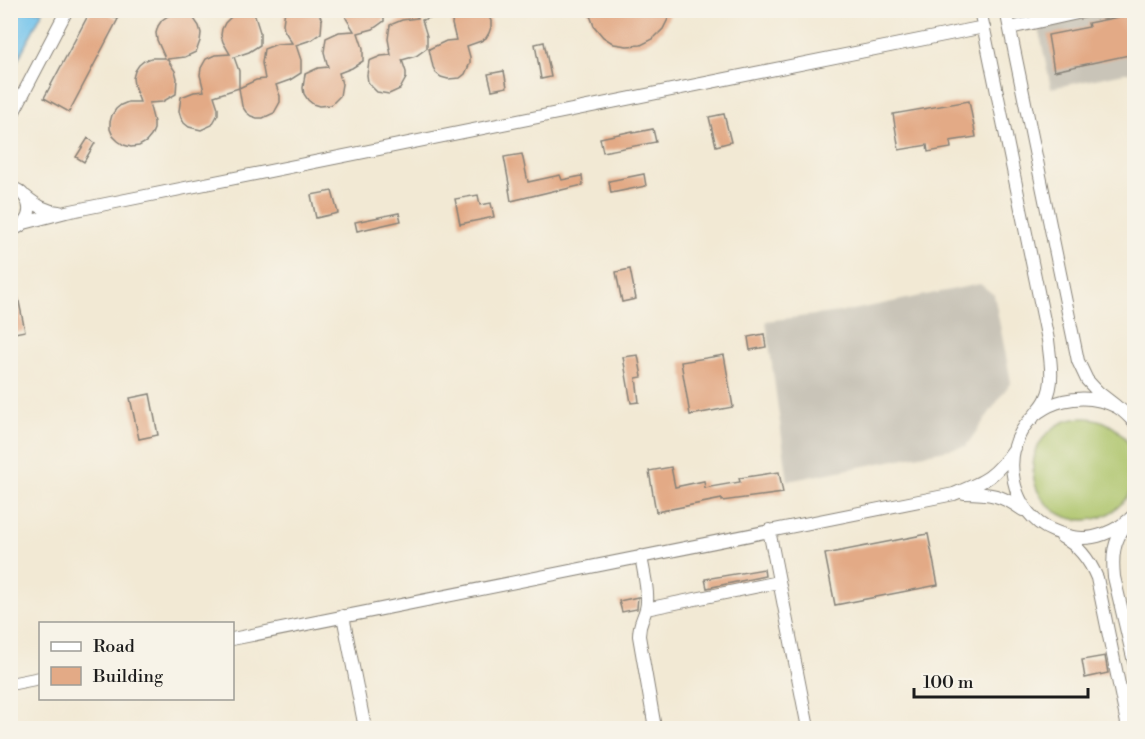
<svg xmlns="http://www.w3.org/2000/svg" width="1145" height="739" viewBox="0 0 1145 739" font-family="'Libre Bodoni',serif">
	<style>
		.industrial { fill: #c9c4b8 }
		.green { fill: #abc368; stroke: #647042; stroke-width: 1.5 }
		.water { fill: #70c2ec; stroke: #466f84; stroke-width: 1.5 }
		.building { fill: #e3aa86 }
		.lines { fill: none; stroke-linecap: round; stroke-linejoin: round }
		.minor-casing { stroke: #878278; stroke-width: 14 }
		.minor { stroke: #fff; stroke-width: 12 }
	</style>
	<rect width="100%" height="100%" fill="#f7f3e8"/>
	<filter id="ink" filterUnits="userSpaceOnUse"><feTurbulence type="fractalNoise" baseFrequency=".0167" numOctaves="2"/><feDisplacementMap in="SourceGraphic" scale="12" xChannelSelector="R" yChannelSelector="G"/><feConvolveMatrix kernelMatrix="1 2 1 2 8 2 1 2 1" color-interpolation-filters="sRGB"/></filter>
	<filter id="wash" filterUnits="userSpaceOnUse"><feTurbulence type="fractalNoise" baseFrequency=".008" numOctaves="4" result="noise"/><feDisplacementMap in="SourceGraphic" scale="24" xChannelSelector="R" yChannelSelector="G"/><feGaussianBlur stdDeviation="1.35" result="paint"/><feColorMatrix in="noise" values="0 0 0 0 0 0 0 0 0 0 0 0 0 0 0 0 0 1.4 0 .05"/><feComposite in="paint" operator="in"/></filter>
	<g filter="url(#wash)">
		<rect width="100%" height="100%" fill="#f2e9d4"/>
		<path class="industrial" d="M1035 11H1134V71L1051 88Z
			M980 284 994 295 1011 382 966 446 788 481 766 321 848 311Z"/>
		<path class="green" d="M1033 469a51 51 0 1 1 102 0a51 51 0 1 1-102 0Z"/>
		<path class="water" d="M11 10 43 11 11 73 10 11Z"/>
		<g id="blocks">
			<path class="building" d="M91 10H103L118 19 69 112 44 98Z
				M183 10H188L199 26 201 33 200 41 196 52 185 57 167 59 175 71 177 78 176 94 162 102 149 103 154 122V129L151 136 146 142 139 146 131 147 124 145 118 141 113 136 110 129V122L112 115 116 109 121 105 128 102H140L134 85 133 78 135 71 139 65 144 61 151 58H165L157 40 156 33 158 26 162 20 168 16Z
				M238 10H253L260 32V45L249 52 234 57 239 71V88L256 80 265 79 262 63 264 49 277 44 292 43 284 30 283 24 285 10H317L322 20 321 33 311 40 296 45 301 60V73L290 80 276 85 280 96V102L274 113 263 118H257L251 116 246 112 242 106 239 88 214 96 218 108V114L212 125 201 130 189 127 184 123 181 118 179 111 181 97 194 92 204 91 200 75 201 68 206 59 215 55 230 54 223 42 221 35 222 29 225 23Z
				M345 10H384V21L373 29 358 33 363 48V61L352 68 339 73 342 84 340 96 331 105 319 106 313 104 308 100 304 94 303 88 305 74 318 68 328 67 324 52 326 38 339 32 354 31 346 18Z
				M413 10H447V13L422 20 427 36V48L416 56 402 60 406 72V78L400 89 389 94 377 92 372 87 368 82 367 75 369 61 381 56 391 55 388 39 390 25 402 20 418 18Z
				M454 10H486L491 21V27L489 33 486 38 481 41 467 46 470 57V63L465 74 460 78 448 79 441 77 436 73 433 67 429 49 446 41 456 40 452 24Z
				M588 10H670L669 17 663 29 653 39 641 45 627 46 614 44 603 37 594 26Z
				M1134 14V54L1054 71 1048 35 1089 27 1088 23Z
				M544 42 551 77 541 79 535 44Z
				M504 71 507 87 492 90 488 74Z
				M969 101 976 137 950 141 951 148 928 152 927 145 899 150 893 114Z
				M724 114 731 142 716 146 709 117Z
				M653 129 656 142 603 152 600 138 633 131V133Z
				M88 138 95 143 84 162 76 157Z
				M522 154 528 182 560 175 562 180 582 176 583 185 557 191V190L511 201 509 189H510L504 157Z
				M644 174 646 186 611 193 609 181Z
				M332 191 338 213 316 218 311 195Z
				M478 195 480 205 491 203 494 217 460 224 455 199Z
				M399 213 401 221 357 231 355 222Z
				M630 269 636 299 622 302 616 272Z
				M18 297 25 331 15 333 10 314V299Z
				M764 334 766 347 750 350 748 337Z
				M638 355 642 377 636 378 639 402 631 403 623 357Z
				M724 355 733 407 690 415 681 362Z
				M150 394 158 435 139 439 130 398Z
				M671 467 675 487 704 481 705 488 740 482 739 478 779 472 783 493 722 501V499L656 512 649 471Z
				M928 534 938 585 835 605 825 554Z
				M764 569 765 576 707 588 705 579Z
				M638 597 637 609 622 612 619 601Z
				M1105 656 1108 673 1085 678 1082 660Z"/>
		</g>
	</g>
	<g filter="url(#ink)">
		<use href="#blocks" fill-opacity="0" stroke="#878278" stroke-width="1.5"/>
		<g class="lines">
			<g class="minor-casing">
				<path id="minor" d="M980 10 1048 340C1050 359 1055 382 1046 399 1043 406 1036 412 1032 419
					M1006 10 1078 361 1087 380 1098 392 1116 406
					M1010 28 1091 10
					M10 119 67 10
					M10 187C35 194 36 225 10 230
					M25 196C36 205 45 211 59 212
					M24 223 66 212 984 27
					M1134 422C1129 417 1124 411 1117 407 1084 390 1040 399 1021 432 1004 462 1013 502 1039 523 1048 530 1058 533 1068 536 1091 543 1118 531 1134 515
					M964 493C990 493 1002 495 1023 510
					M1126 525C1113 541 1112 557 1114 577L1134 662
					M769 530 808 728
					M1062 537C1079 546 1090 561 1097 578L1128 728
					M641 556C643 570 650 595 646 609 643 620 639 623 639 636L655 728
					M646 609 779 582
					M343 616 365 728
					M232 639 954 494C986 481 995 477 1015 448
					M10 684 40 678"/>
			</g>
			<use href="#minor" class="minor"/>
		</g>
	</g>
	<rect width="1145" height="739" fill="none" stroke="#f7f3e8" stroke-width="36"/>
	<rect x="39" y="622" width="195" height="78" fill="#f7f3e8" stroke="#9f9d96" stroke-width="1.5"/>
	<rect x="51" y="642" width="30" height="9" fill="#ffffff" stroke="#9f9d96" stroke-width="1.5"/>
	<text x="93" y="652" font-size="18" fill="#1c1c1c">Road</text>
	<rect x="51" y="667" width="30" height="18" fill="#e3aa86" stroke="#9f9d96" stroke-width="1.5"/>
	<text x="93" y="682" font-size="18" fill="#1c1c1c">Building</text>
	<path d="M914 688v9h174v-9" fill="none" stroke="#1c1c1c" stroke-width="3"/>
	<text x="923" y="688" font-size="18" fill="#1c1c1c" stroke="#f7f3e8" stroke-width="4.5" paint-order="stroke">100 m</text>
</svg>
